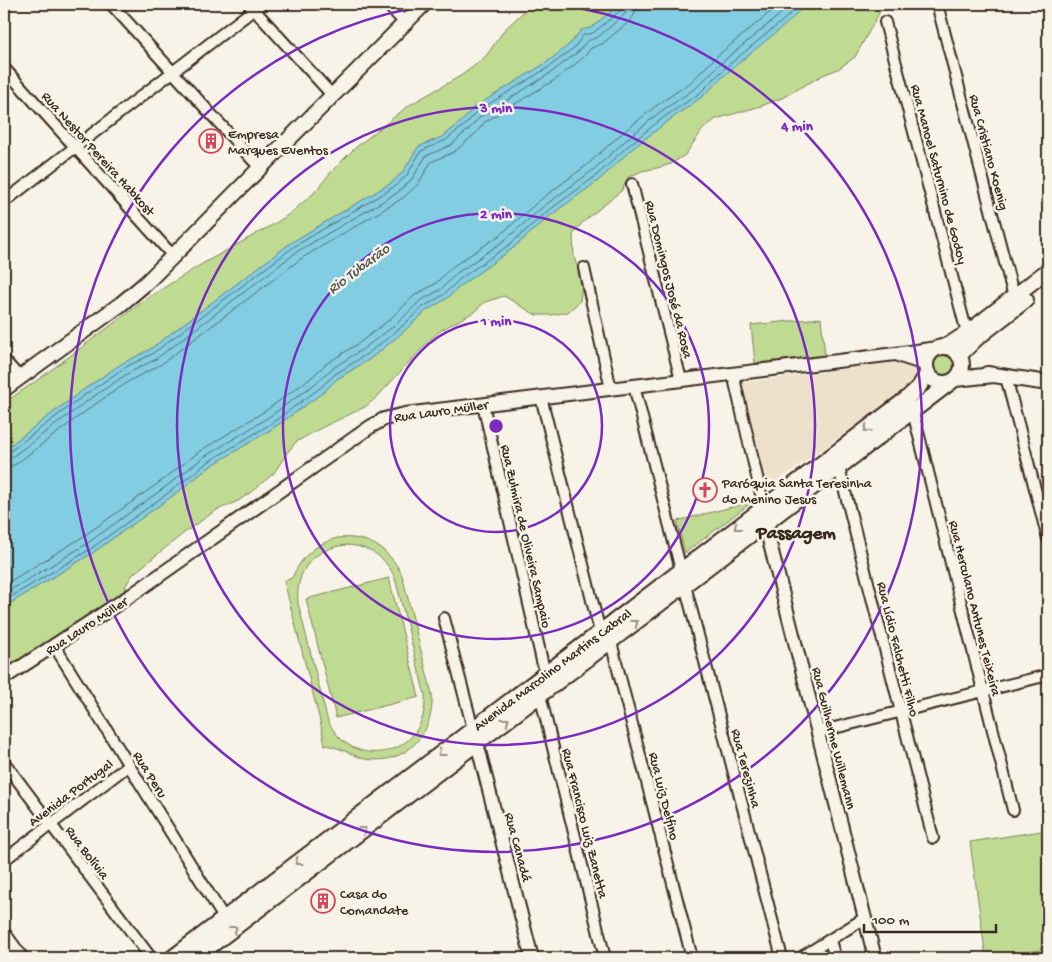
<svg xmlns="http://www.w3.org/2000/svg" width="1052" height="962" viewBox="0 0 1052 962" font-family="'Gochi Hand',sans-serif">
	<style>
		.built { fill: #ede1cc }
		.green { fill: #bfdb92; stroke: #7d8258; fill-rule: evenodd }
		.water { fill: #82cde2; stroke: #668c94 }
		.lines { fill: none; stroke-linecap: round; stroke-linejoin: round }
		.shore { stroke: #576b6c; stroke-width: 1 }
		.minor-casing { stroke: #3b2a1e; stroke-width: 14 }
		.tertiary-casing { stroke: #3b2a1e; stroke-width: 16 }
		.secondary-casing { stroke: #3b2a1e; stroke-width: 18 }
		.primary-casing { stroke: #3b2a1e; stroke-width: 19 }
		.minor { stroke: #f7f3e8; stroke-width: 10 }
		.tertiary { stroke: #f7f3e8; stroke-width: 12 }
		.secondary { stroke: #f7f3e8; stroke-width: 14 }
		.primary { stroke: #f7f3e8; stroke-width: 15 }
		.oneway { stroke: #998e83 }
		.ring { fill: none; stroke: #7b2cbf; stroke-width: 2.5 }
		.labels { text-anchor: middle; stroke-width: 5; stroke-linejoin: round; paint-order: stroke }
		.poi-label { font-size: 14px; fill: #3b2a1e; stroke: #f7f3e8; text-anchor: start }
		.street-label { font-size: 14px; fill: #3b2a1e; stroke: #f7f3e8 }
		.water-label { font-size: 15px; font-style: italic; fill: #4d534f; stroke: #f7f3e8 }
		.district-label { font-size: 19px; font-weight: bold; fill: #3b2a1e; stroke: #f7f3e8 }
		.centre { fill: #7b2cbf; stroke: #f7f3e8; stroke-width: 2.5 }
		.ring-label { font-size: 15px; text-anchor: middle; font-weight: bold; fill: #7b2cbf; stroke: #f7f3e8; stroke-width: 5; stroke-linejoin: round; paint-order: stroke }
	</style>
	<rect width="100%" height="100%" fill="#f7f3e8"/>
	<filter id="ink" filterUnits="userSpaceOnUse"><feTurbulence type="fractalNoise" baseFrequency=".02" numOctaves="2"/><feDisplacementMap in="SourceGraphic" scale="10" xChannelSelector="R" yChannelSelector="G"/><feConvolveMatrix kernelMatrix="1 2 1 2 8 2 1 2 1" color-interpolation-filters="sRGB"/></filter>
	<g filter="url(#ink)">
		<path class="built" d="M905 361 919 368V376L909 388 766 489 738 383Z"/>
		<path class="green" d="M532 4H620L591 28 581 30 571 43 546 63 473 108 463 120 444 136 418 147 403 172 391 183 292 242 149 350 121 364 83 390 4 450V403L39 379 149 297 202 264 274 224 288 215 313 194 332 171 355 148 408 106 462 75 474 66 486 56 505 29Z
			M805 4H884L855 57 838 69 823 75 782 98 761 106 716 119 703 129 685 155 671 164 657 168 642 171 628 177 622 190 582 223 573 235 574 257 579 272 582 286 580 301 568 312 551 315H536L504 296 485 302 474 312 443 329 431 339 377 397 365 407 323 427 296 442 287 453 274 473 250 493 238 501 215 511 184 533 133 574 126 585 125 593 4 672V607L91 554 171 497 211 466 275 427 323 392 337 379 370 359 401 334 426 311 446 299 464 283 512 249 551 215 599 180 632 149 668 121 703 96 729 71Z
			M821 318 825 356 755 363 751 325Z
			M932 365a12 12 0 1 1 24 0a12 12 0 1 1-24 0Z
			M752 502 685 553 677 521Z
			M337 538C367 535 389 548 402 575L432 694C435 733 406 766 365 759 355 757 349 752 340 749 335 747 330 746 325 745L320 721 284 581 292 578C301 557 315 544 337 538ZM346 545C369 546 386 557 395 578L425 695C429 757 350 775 327 718L298 603C295 570 314 548 346 545Z
			M389 578 419 697 336 718 306 599Z
			M1048 830V949L986 958 970 842Z"/>
		<path class="water" d="M620 4H805L790 21 729 71 703 96 668 121 632 149 599 180 551 215 512 249 464 283 446 299 426 311 401 334 370 359 337 379 324 392 275 427 211 466 171 497 91 554 4 607V450L83 390 121 364 149 350 292 242 391 183 403 172 418 147 444 136 463 120 473 108 546 63 571 43 581 30 591 28Z"/>
		<g class="lines">
			<path class="shore" d="M4 453 9 452 86 394 124 368 152 354 295 246 394 187 407 175 421 151 446 140 466 124 476 112 549 67 575 47 583 35 593 33 598 29 621 10 623 4
				M4 459 12 457 90 399 127 374 156 359 298 251 397 193 412 179 426 156 451 145 470 128 480 117 552 72 579 51 587 41 598 37 625 14 628 10 629 4
				M4 467 11 466 16 464 94 405 131 380 160 365 302 258 403 198 418 184 431 162 454 152 475 134 485 122 558 78 584 57 591 48 602 44 631 20 635 13 637 4
				M4 585 81 538 160 482 200 451 265 411 311 378 326 364 359 343 389 320 415 295 435 284 452 267 500 235 540 200 587 165 620 135 656 106 691 82 716 57 780 4
				M4 594 85 545 164 488 204 457 269 417 316 383 330 370 363 349 394 326 420 301 440 290 457 273 505 240 544 206 592 171 625 141 660 112 696 88 721 63 782 13 790 4
				M4 601 89 550 168 493 208 462 272 423 320 388 334 375 367 354 398 330 423 307 443 295 461 278 509 245 548 211 596 176 629 145 664 117 700 93 725 68 787 17 798 4"/>
			<g class="minor-casing">
				<path id="minor" d="M111 4 260 168
					M249 4 332 95
					M387 4 405 23
					M937 4 1015 301
					M885 22 967 333
					M4 68 173 256
					M632 184 681 380
					M4 202 261 4
					M584 268 611 389
					M4 360 20 378
					M733 374 764 507
					M1006 377 1048 539
					M634 386 681 570
					M541 397 600 632
					M483 404 545 674
					M913 412 1013 810
					M839 468 933 838
					M685 585 782 958
					M444 618 473 729
					M611 642 692 958
					M54 645 224 918
					M540 695 605 958
					M818 732 1048 675
					M4 762 151 958
					M4 860 129 765
					M830 940 835 958
					M800 958 865 918"/>
			</g>
			<g class="tertiary-casing">
				<path id="tertiary" d="M900 356 925 364
					M765 524 875 958
					M4 678 133 594 370 427 384 419 405 414 895 354 937 348
					M477 743 532 958"/>
			</g>
			<g class="secondary-casing">
				<path id="secondary" d="M926 365a18 18 0 1 1 36 0a18 18 0 1 1-36 0Z
					M942 347 953 342 967 333 1048 270
					M959 356 976 339 1026 300
					M987 374 1048 383
					M4 389 121 304 146 283 173 256 260 168 424 4
					M172 958 906 399 919 387 927 374
					M195 958 955 379 994 375"/>
			</g>
			<g class="primary-casing">
				<path id="primary" d="M4 936 20 958"/>
			</g>
			<use href="#minor" class="minor"/>
			<use href="#tertiary" class="tertiary"/>
			<use href="#secondary" class="secondary"/>
			<use href="#primary" class="primary"/>
		</g>
		<defs><path id="oneway-chevron" d="M-2-3.5L2.5 0L-2 3.5" fill="none" stroke-width="1.6" stroke-linecap="round" stroke-linejoin="round" transform="scale(1.25)"/></defs>
		<g class="oneway">
			<use href="#oneway-chevron" transform="translate(867 429) rotate(143)"/>
			<use href="#oneway-chevron" transform="translate(737 527) rotate(143)"/>
			<use href="#oneway-chevron" transform="translate(635 623) rotate(-37)"/>
			<use href="#oneway-chevron" transform="translate(506 721) rotate(-37)"/>
			<use href="#oneway-chevron" transform="translate(441 753) rotate(143)"/>
			<use href="#oneway-chevron" transform="translate(363 830) rotate(-37)"/>
			<use href="#oneway-chevron" transform="translate(298 862) rotate(143)"/>
			<use href="#oneway-chevron" transform="translate(234 929) rotate(-37)"/>
		</g>
	</g>
	<g class="ring">
		<circle cx="496" cy="426" r="106"/>
		<circle cx="496" cy="426" r="213"/>
		<circle cx="496" cy="426" r="319"/>
		<path d="M555 4A426 426 0 1 1 437 4"/>
	</g>
	<defs>
		<g id="building-ring" transform="scale(1.25)"><circle r="9.5" fill="#f7f3e8" stroke="#d1495b" stroke-width="1.5"/><path d="M-4-6H4V6H1V3H-1V6H-4ZM-2.5-4.3h1.7v1.8h-1.7ZM.8-4.3h1.7v1.8H.8ZM-2.5-1h1.7V.8h-1.7ZM.8-1h1.7V.8H.8Z" fill="#d1495b"/></g>
		<g id="church-ring" transform="scale(1.25)"><circle r="9.5" fill="#f7f3e8" stroke="#d1495b" stroke-width="1.5"/><path d="M-1.2-6h2.4v3.5h3.3v2.4h-3.3V6h-2.4V-.1h-3.3v-2.4h3.3Z" fill="#d1495b"/></g>
	</defs>
	<g fill-rule="evenodd">
		<use href="#building-ring" x="211" y="141"/>
		<use href="#church-ring" x="705" y="490"/>
		<use href="#building-ring" x="323" y="901"/>
	</g>
	<g class="labels">
		<g class="poi-label">
			<text x="228" y="138">Empresa<tspan x="228" dy="16">Marques Eventos</tspan></text>
			<text x="722" y="487">Paróquia Santa Teresinha<tspan x="722" dy="16">do Menino Jesus</tspan></text>
			<text x="340" y="898">Casa do<tspan x="340" dy="16">Comandate</tspan></text>
		</g>
		<g class="street-label">
			<text transform="translate(990 152) rotate(75)" y="5">Rua Cristiano Koenig</text>
			<text transform="translate(99 153) rotate(48)" y="5">Rua Nestor Pereira Habkost</text>
			<text transform="translate(940 174) rotate(75)" y="5">Rua Manoel Saturnino de Godoy</text>
			<text transform="translate(670 279) rotate(76)" y="5">Rua Domingos José da Rosa</text>
			<text transform="translate(441 410) rotate(-8)" y="5">Rua Lauro Müller</text>
			<text transform="translate(527 536) rotate(77)" y="5">Rua Zulmira de Oliveira Sampaio</text>
			<text transform="translate(976 608) rotate(76)" y="5">Rua Herculano Antunes Teixeira</text>
			<text transform="translate(86 625) rotate(-33)" y="5">Rua Lauro Müller</text>
			<text transform="translate(899 649) rotate(76)" y="5">Rua Lídio Falchetti Filho</text>
			<text transform="translate(552 669) rotate(-37)" y="5">Avenida Marcolino Martins Cabral</text>
			<text transform="translate(835 738) rotate(76)" y="5">Rua Guilherme Willemann</text>
			<text transform="translate(747 768) rotate(75)" y="5">Rua Terezinha</text>
			<text transform="translate(151 774) rotate(58)" y="5">Rua Peru</text>
			<text transform="translate(70 792) rotate(-37)" y="5">Avenida Portugal</text>
			<text transform="translate(665 796) rotate(76)" y="5">Rua Luiz Delfino</text>
			<text transform="translate(586 823) rotate(76)" y="5">Rua Francisco Luiz Zanetta</text>
			<text transform="translate(519 847) rotate(75)" y="5">Rua Canadá</text>
			<text transform="translate(88 852) rotate(53)" y="5">Rua Bolívia</text>
		</g>
		<g class="water-label">
			<text transform="translate(358 268) rotate(-37)" y="5">Rio Tubarão</text>
		</g>
		<g class="district-label">
			<text x="796" y="538">Passagem</text>
		</g>
	</g>
	<circle cx="496" cy="426" r="8" class="centre"/>
	<g class="ring-label">
		<text x="496" y="112">3 min</text>
		<text x="797" y="130">4 min</text>
		<text x="496" y="218">2 min</text>
		<text x="496" y="325">1 min</text>
	</g>
	<rect width="1052" height="962" fill="none" stroke="#f7f3e8" stroke-width="20"/>
	<rect x="10" y="10" width="1032" height="942" fill="none" stroke="#3b2a1e" stroke-width="2" filter="url(#ink)"/>
	<path d="M864 924v8h132v-8" fill="none" stroke="#3b2a1e" stroke-width="2.5"/>
	<text x="872" y="924" font-size="15" fill="#3b2a1e" stroke="#f7f3e8" stroke-width="4" paint-order="stroke">100 m</text>
</svg>
